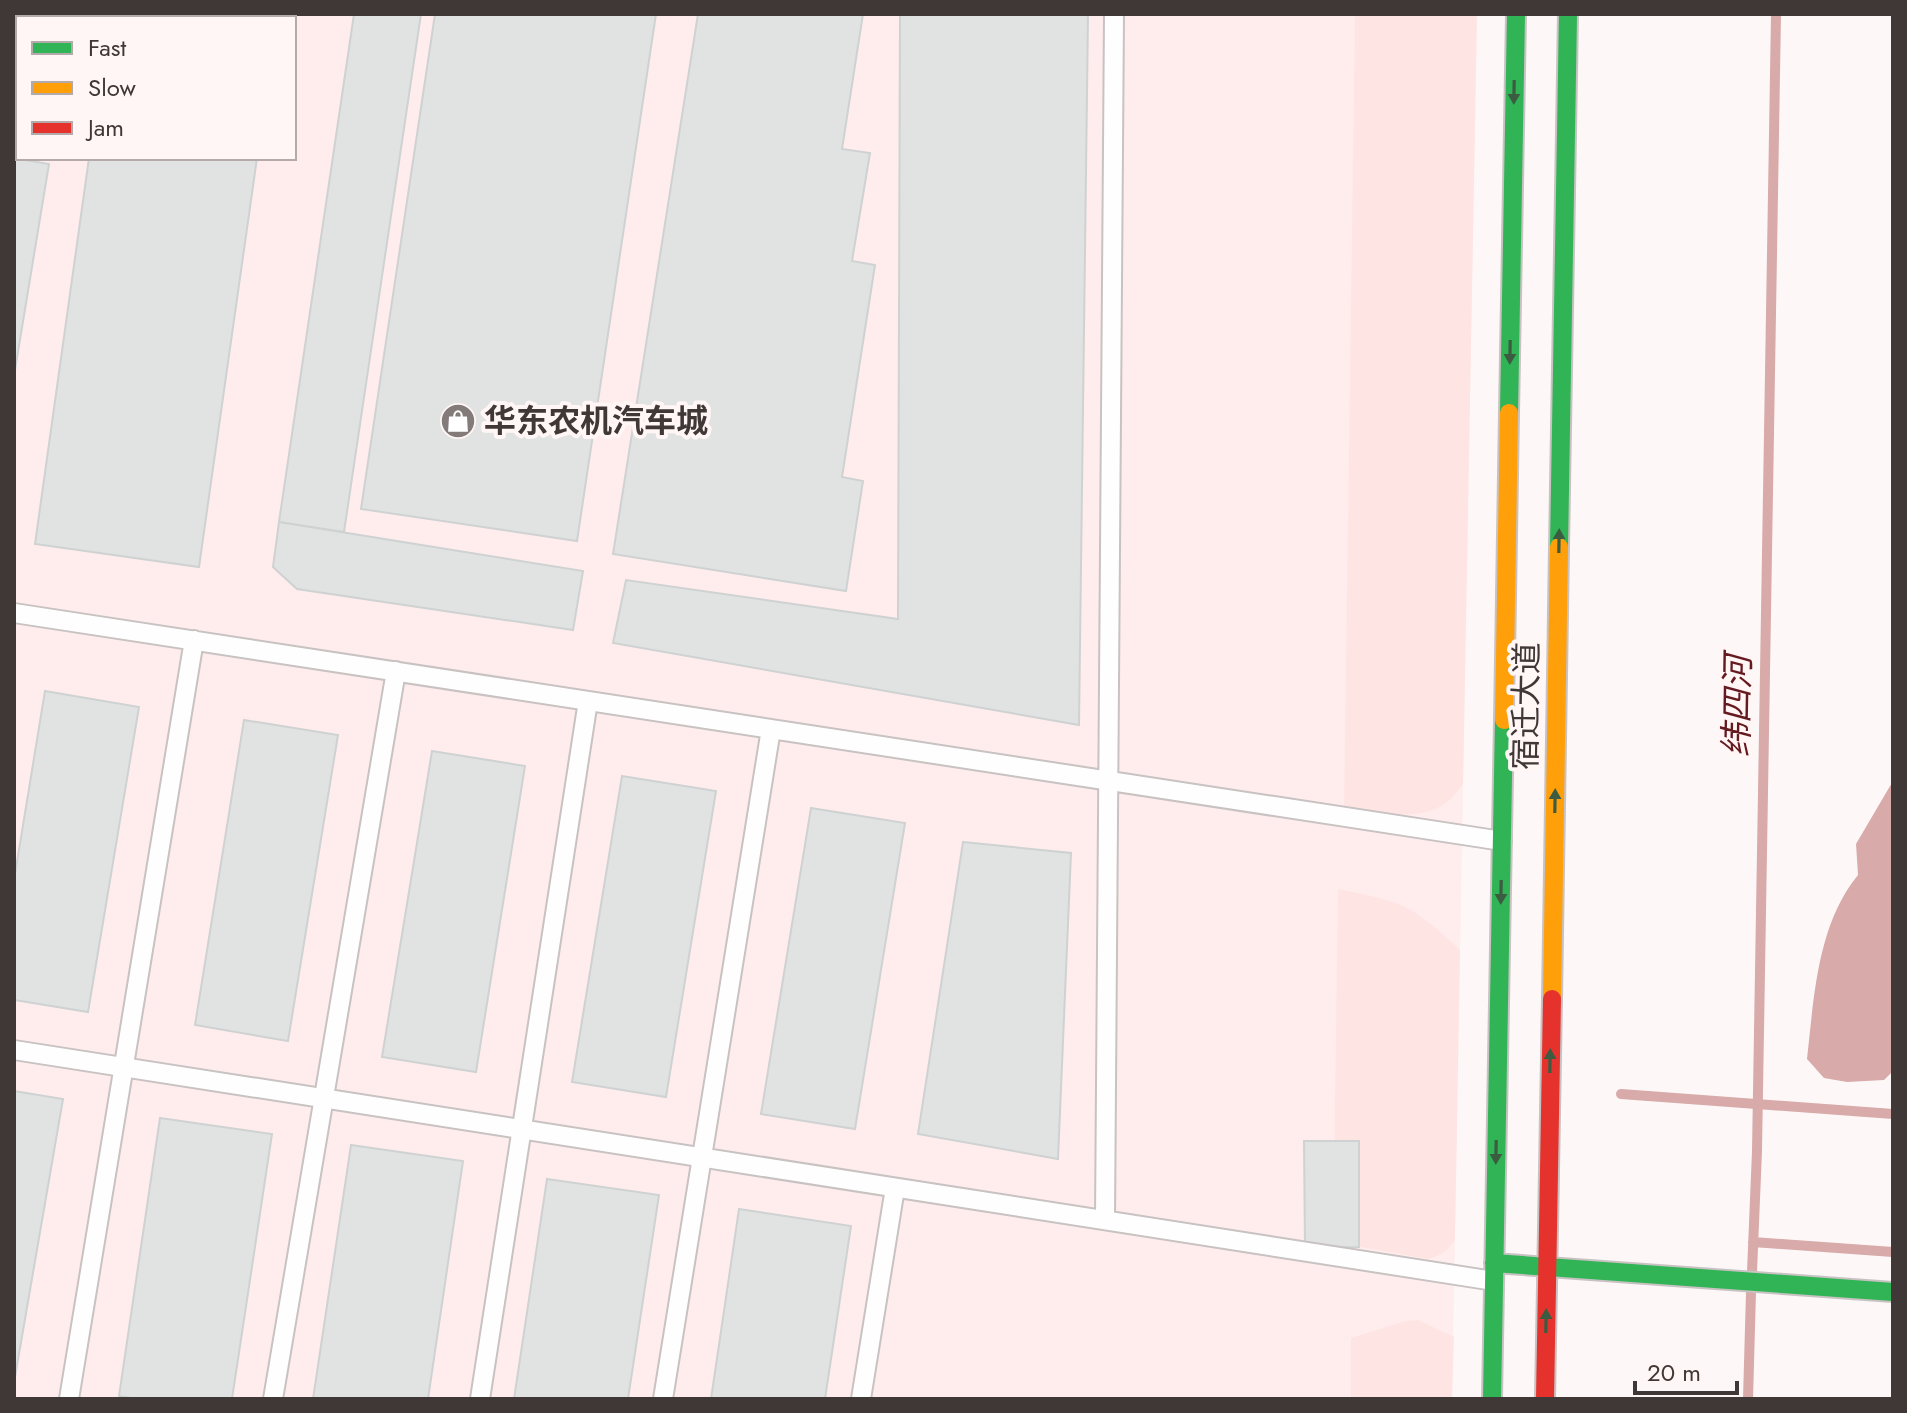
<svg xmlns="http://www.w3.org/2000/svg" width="1907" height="1413" viewBox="0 0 1907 1413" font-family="Jost,'Noto Sans SC',sans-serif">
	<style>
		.built { fill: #feedec; fill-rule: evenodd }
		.green { fill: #fee5e4 }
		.water { fill: #d8aaa9 }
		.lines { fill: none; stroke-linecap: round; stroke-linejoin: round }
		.stream { stroke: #d8aaa9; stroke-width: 10 }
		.building { fill: #e1e2e2; stroke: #cfd2d2; stroke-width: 2 }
		.lane-casing { stroke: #c8c2c2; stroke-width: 22 }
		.fast-casing { stroke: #c8c2c2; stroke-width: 22 }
		.slow-casing { stroke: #c8c2c2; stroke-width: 22 }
		.jam-casing { stroke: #c8c2c2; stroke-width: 22 }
		.lane { stroke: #fffefe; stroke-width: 18 }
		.fast { stroke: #30b455; stroke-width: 18 }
		.slow { stroke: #ff9f0a; stroke-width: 18 }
		.jam { stroke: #e5322d; stroke-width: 18 }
		.oneway { fill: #3b5c40 }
		.labels { text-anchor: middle; stroke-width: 8; stroke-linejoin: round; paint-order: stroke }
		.poi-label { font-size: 32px; font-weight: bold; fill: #403737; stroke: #fff6f5; text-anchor: start }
		.street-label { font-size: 32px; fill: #403737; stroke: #fff6f5 }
		.water-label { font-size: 34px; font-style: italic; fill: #651a20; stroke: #fff6f5 }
	</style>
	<rect width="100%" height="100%" fill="#fdf8f7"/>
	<path class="built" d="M14 14H1477L1452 1399H14ZM18 18H294V158H18Z"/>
	<path class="green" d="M1355 14H1477L1463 784C1458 790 1452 799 1446 803 1418 823 1375 812 1344 809Z
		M1338 889C1362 894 1389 898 1411 910 1429 921 1445 936 1460 950L1455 1239C1448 1251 1442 1255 1428 1259L1333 1242Z
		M1418 1320 1454 1337 1452 1399H1351V1338L1405 1321Z"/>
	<path class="water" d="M1893 781V1071L1884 1080 1847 1082 1824 1078 1807 1059C1814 998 1817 925 1858 875L1856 844Z"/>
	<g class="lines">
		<path class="stream" d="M1621 1094 1893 1114
			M1753 1242 1893 1252
			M1752 1272 1757 1151 1776 14
			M1748 1399 1751 1292"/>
	</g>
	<path class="building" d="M14 14H70L69 18H18V108H14Z
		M354 14H421L344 532 279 522Z
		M435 14H656L577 541 361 509Z
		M698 14H863L842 149 870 153 852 261 875 265 842 477 863 481 846 591 613 554Z
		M900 14H1088L1079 725 613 643 626 580 898 619Z
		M14 158 49 164 14 376Z
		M89 158H257L199 567 35 544Z
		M279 522 583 571 573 630 297 589 273 567Z
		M45 691 139 707 88 1012 14 1000V880Z
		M244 720 338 735 288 1041 195 1025Z
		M432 751 525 766 476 1072 382 1057Z
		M622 776 716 791 666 1097 572 1082Z
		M811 808 905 823 855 1129 761 1114Z
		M963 842 1071 853 1058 1159 918 1134Z
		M14 1091 63 1099 15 1377H14Z
		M160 1118 272 1134 232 1399H137L119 1396Z
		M1304 1141H1359V1247L1305 1248Z
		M351 1145 463 1161 428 1399H313Z
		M547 1179 659 1195 628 1399H514Z
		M739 1209 851 1226 825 1399H711Z"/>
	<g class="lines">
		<g class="lane-casing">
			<path id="lane" d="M14 613 1502 841
				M14 1050 1494 1281
				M1105 1220 1114 14
				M69 1399 194 640
				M273 1399 396 671
				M480 1399 588 701
				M663 1399 771 729
				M861 1399 895 1188"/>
		</g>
		<g class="fast-casing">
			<path id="fast" d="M1509 413 1516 14
				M1559 547 1568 14
				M1494 1263 1893 1292
				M1492 1399 1504 720"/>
		</g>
		<g class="slow-casing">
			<path id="slow" d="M1504 720 1509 413
				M1552 999 1559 547"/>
		</g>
		<g class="jam-casing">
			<path id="jam" d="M1545 1399 1552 999"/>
		</g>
		<use href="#lane" class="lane"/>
		<use href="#fast" class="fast"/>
		<use href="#slow" class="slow"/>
		<use href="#jam" class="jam"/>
	</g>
	<defs><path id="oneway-solid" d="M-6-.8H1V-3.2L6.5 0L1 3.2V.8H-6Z" transform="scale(2)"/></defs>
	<g class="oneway">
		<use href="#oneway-solid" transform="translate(1514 92) rotate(91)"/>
		<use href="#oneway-solid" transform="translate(1510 352) rotate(91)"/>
		<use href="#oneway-solid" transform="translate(1559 541) rotate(-89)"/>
		<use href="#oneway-solid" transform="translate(1555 801) rotate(-89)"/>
		<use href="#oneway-solid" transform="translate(1501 892) rotate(91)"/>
		<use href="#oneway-solid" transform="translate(1550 1061) rotate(-89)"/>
		<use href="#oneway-solid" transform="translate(1496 1152) rotate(91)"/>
		<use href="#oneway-solid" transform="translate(1546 1321) rotate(-89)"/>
	</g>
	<defs>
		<g id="shop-disc" transform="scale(1.8)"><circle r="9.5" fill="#827b7a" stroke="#fff6f5"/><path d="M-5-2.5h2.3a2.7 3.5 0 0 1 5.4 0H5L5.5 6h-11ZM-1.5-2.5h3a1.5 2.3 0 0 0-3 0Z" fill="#fff"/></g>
	</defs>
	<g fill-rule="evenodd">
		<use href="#shop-disc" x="458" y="421"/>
	</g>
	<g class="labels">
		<g class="poi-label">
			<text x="484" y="432">华东农机汽车城</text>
		</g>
		<g class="street-label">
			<text transform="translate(1526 706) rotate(-89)" y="11">宿迁大道</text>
		</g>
		<g class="water-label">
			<text transform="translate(1737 706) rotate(-89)" y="12">纬四河</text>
		</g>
	</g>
	<rect width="1907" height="1413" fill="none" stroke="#403737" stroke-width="32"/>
	<rect x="16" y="16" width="280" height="144" fill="#fff6f5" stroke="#b3aaa9" stroke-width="2"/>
	<rect x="32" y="42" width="40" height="12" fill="#30b455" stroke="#b3aaa9" stroke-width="2"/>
	<text x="88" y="56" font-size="24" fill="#403737">Fast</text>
	<rect x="32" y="82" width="40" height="12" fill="#ff9f0a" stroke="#b3aaa9" stroke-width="2"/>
	<text x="88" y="96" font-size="24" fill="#403737">Slow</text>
	<rect x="32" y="122" width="40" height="12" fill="#e5322d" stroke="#b3aaa9" stroke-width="2"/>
	<text x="88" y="136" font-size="24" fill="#403737">Jam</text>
	<path d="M1635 1381v12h102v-12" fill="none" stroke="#403737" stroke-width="4"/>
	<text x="1647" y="1381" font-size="24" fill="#403737" stroke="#fff6f5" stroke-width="6" paint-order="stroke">20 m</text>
</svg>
